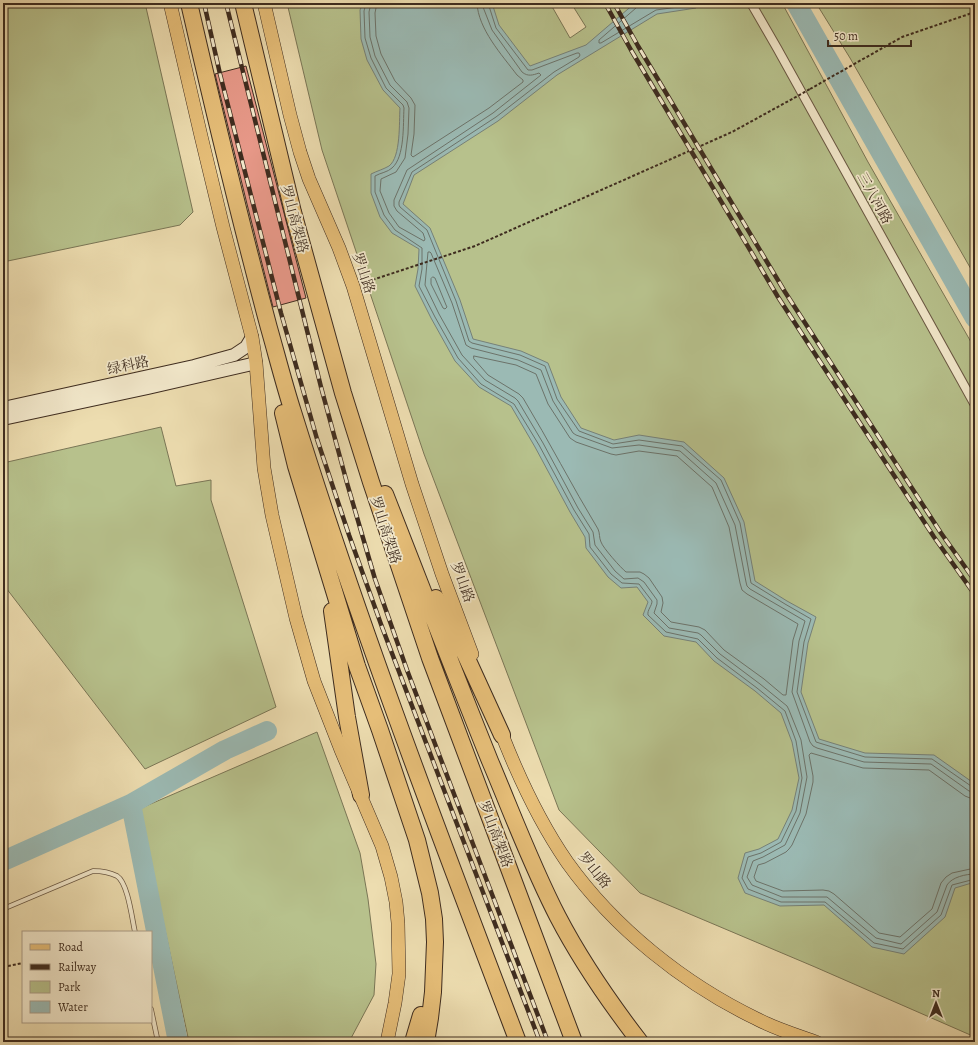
<svg xmlns="http://www.w3.org/2000/svg" width="978" height="1045" viewBox="0 0 978 1045" font-family="Alegreya,'Noto Serif SC',serif">
	<style>
		.green { fill: #b7c18c; stroke: #7a7656 }
		.water { fill: #9bbab4; stroke: #768178 }
		.lines { fill: none; stroke-linecap: round; stroke-linejoin: round }
		.shore { stroke: #6c736a; stroke-width: 1 }
		.river { stroke: #9bbab4; stroke-width: 20 }
		.building { fill: #e79888; stroke: #3e2c1f }
		.lane-casing { stroke: #6a5843; stroke-width: 5.5 }
		.street-casing { stroke: #6a5843; stroke-width: 10 }
		.secondary-casing { stroke: #3e2c1f; stroke-width: 14 }
		.primary-casing { stroke: #3e2c1f; stroke-width: 14 }
		.highway-casing { stroke: #3e2c1f; stroke-width: 18 }
		.path { stroke: #3e2c1f; stroke-width: 2; stroke-dasharray: 3 2; stroke-linecap: butt }
		.lane { stroke: #f3e9cc; stroke-width: 4 }
		.street { stroke: #f3e9cc; stroke-width: 8 }
		.secondary { stroke: #f3e9cc; stroke-width: 12 }
		.primary { stroke: #e6be78; stroke-width: 13 }
		.highway { stroke: #e6be78; stroke-width: 16 }
		.rail-casing { stroke: #3e2c1f; stroke-width: 4.5 }
		.rail { stroke: #f3e9cc; stroke-width: 3; stroke-dasharray: 9; stroke-linecap: butt }
		.path-bridge { stroke: #3e2c1f; stroke-width: 2; stroke-dasharray: 3 2; stroke-linecap: butt }
		.labels { text-anchor: middle; stroke-width: 3.5; stroke-linejoin: round; paint-order: stroke }
		.street-label { font-size: 14px; fill: #3e2c1f; stroke: #f3e9cc }
	</style>
	<rect width="100%" height="100%" fill="#edddb0"/>
	<filter id="stains"><feTurbulence type="fractalNoise" baseFrequency=".005" numOctaves="4"/><feColorMatrix values="0 0 0 0 .2 0 0 0 0 .09 0 0 0 0 .02 0 0 0 .5 -.17"/></filter>
	<radialGradient id="worn" r=".72"><stop offset=".6" stop-color="#630" stop-opacity="0"/><stop offset="1" stop-color="#630" stop-opacity=".3"/></radialGradient>
	<path class="green" d="M3 3H145L193 212 180 225 3 262Z
		M287 3H550L570 38 586 27 571 3H782L868 162 975 349V1037L815 967 640 893 559 810 424 454 322 150Z
		M816 3H975V276L850 58Z
		M161 427 176 486 211 480V500L276 707 145 769 3 584V463Z
		M317 732 360 853 368 899 376 964 374 995 349 1042H189L139 809Z"/>
	<path class="water" d="M363 3H492L499 25 530 66 586 45 635 3H700L696 8 657 14 557 75 498 121 414 175 403 204 430 228 460 300 473 339 521 351 548 363 561 397 581 428 614 440 639 435 684 442 724 478 744 522 755 581 787 601 816 617 808 643 801 692 819 739 865 753 934 755 975 784V882L955 888 945 917 904 954 872 947 824 905 780 906 745 893 738 878 745 853 759 849 778 839 792 810 799 778 792 742 781 713 755 691 714 661 696 642 664 636 643 615 648 602 637 587 621 588 608 577 586 548 585 537 570 512 535 447 511 406 479 387 455 361 431 318 415 286 418 269 419 249 392 233 380 217 371 193V174C377 171 384 169 389 166 401 157 399 122 400 108L383 90 367 60 361 39 360 10Z"/>
	<g class="lines">
		<path class="shore" d="M366 3 364 11 365 38 371 58 386 88 403 105 404 108C403 124 405 157 392 168 388 172 380 173 375 176V192L384 215 395 230 422 248V269L419 286 435 317 458 358 481 384 514 404 539 445 574 510 589 534 590 547 611 574 622 583 639 584 652 601C652 606 647 610 648 615L666 632 698 639 717 658 757 688 785 711 796 741 802 778 796 811 781 842 761 853 748 857 742 878 748 889 781 902H825L874 943 903 949 941 915 952 885 975 879
			M371 3 369 12 370 37 375 56 390 85 407 102 409 108 408 134 405 158 396 172 381 179 380 191 389 213 399 227 424 241 425 239 423 233 397 211 394 206V200L407 170 493 113 541 75 539 73C533 75 528 77 522 72L492 30 483 7V3
			M377 3 375 13 376 36 381 54 395 81 411 98 415 105 414 134 411 155 413 157 489 108 523 82V80L517 75C502 55 478 29 477 3
			M488 3 496 28 528 70H532L577 53H579L580 55 579 57 554 72 496 117 412 172 399 202V205L400 207 427 230 456 301 469 341 472 343 520 355 545 366 557 399 579 431 613 444 639 440 682 446 721 480 740 523 751 583 785 604 811 619 804 642 797 692 816 742 865 757 932 759 971 786 975 787
			M638 3 636 8 599 40V43H601L656 10 693 5 695 3
			M433 277 435 278 446 305 447 307 445 309 443 308 431 284V279Z
			M474 356 516 365 536 374 548 404 570 438 576 442 611 454 616 455 639 451 677 456 712 487 729 527 740 583 742 590 747 594 798 624 793 640 786 695H783L764 679 724 650 705 630 699 627 671 622 661 612 663 603 662 597 649 578 644 574 640 572H626C621 568 603 548 601 542 599 538 600 533 598 529 572 486 549 441 523 398L519 394 488 375 474 359Z
			M975 792 969 791 931 764 864 762 817 748 813 746 810 742 792 692 799 641 805 621 750 589 747 586 746 582 735 525 716 483 680 451 639 445 612 448 576 435 573 433 553 401 541 370 518 360 471 348 466 345 452 303 431 253 430 252H428L425 285 439 314 462 355 485 380 515 398 518 401 543 443 578 508 593 532 595 545 615 571 624 579 638 578 644 582 657 600V604L654 613 669 628 698 633 701 635 720 654 760 684 787 706 789 710 801 740 807 777 800 813 785 845 763 857 753 861 747 877 752 885 782 897H827L876 938 901 944 937 912 947 885C952 877 966 874 975 874
			M975 798H970L965 796 929 770 863 768 811 753 809 755 813 776V782L806 814 792 845 789 849 786 852 765 863 758 865 754 877 756 881 783 891 823 890 829 891 834 894 879 933 900 937 932 909 941 883 946 877 952 873 975 868"/>
		<path class="river" d="M796 3 975 318
			M131 804 178 1042
			M3 861 131 804 225 750 267 731"/>
	</g>
	<path class="building" d="M246 66 306 298 273 307 247 204 215 74Z"/>
	<g class="lines">
		<g class="lane-casing">
			<path id="lane" d="M3 909 93 871C101 871 109 872 117 876 128 883 132 919 135 932
				M151 1009 158 1042"/>
		</g>
		<g class="street-casing">
			<path id="street" d="M751 3 777 48 975 405"/>
		</g>
		<g class="secondary-casing">
			<path id="secondary" d="M3 408 194 366 234 355 246 347 252 337
				M3 419 148 388 256 363"/>
		</g>
		<g class="primary-casing">
			<path id="primary" d="M170 3 201 136 223 227 252 337 256 363 264 468 272 515 296 618 314 681 341 750 382 846 391 877 396 902 398 923 399 974 395 1003 387 1042
				M264 3 290 115 300 152 309 179 339 248 353 286 412 484 442 574 472 654
				M499 727C517 774 538 820 567 862 614 928 684 984 757 1019 776 1029 796 1035 816 1042"/>
		</g>
		<g class="highway-casing">
			<path id="highway" d="M189 3C214 112 240 220 269 328 277 356 284 384 293 412 359 625 439 834 518 1042
				M243 3 293 212 343 393 371 482 430 658 574 1042
				M283 413 296 466 357 666 380 730 417 840 430 893 434 919 435 942 433 992 430 1018 426 1042
				M385 494C420 583 454 672 490 761 512 813 532 867 558 917 581 961 610 1003 640 1042
				M436 598 465 654 502 735
				M332 611 347 717 361 795
				M413 1042 421 1015"/>
		</g>
		<path class="path" d="M810 89 902 37 975 12
			M363 283 475 246 732 132 794 98
			M3 967 23 963"/>
		<use href="#lane" class="lane"/>
		<use href="#street" class="street"/>
		<use href="#secondary" class="secondary"/>
		<use href="#primary" class="primary"/>
		<use href="#highway" class="highway"/>
		<g class="rail-casing">
			<path id="rail" d="M204 3 220 74 281 313 317 439 349 535 382 627 540 1042
				M226 3 321 387 347 483 375 579 407 670 548 1042
				M605 3 631 50 778 297 934 537 975 595
				M614 3 638 46 785 292 941 533 975 581"/>
		</g>
		<use href="#rail" class="rail"/>
		<path class="path-bridge" d="M794 98 810 89"/>
	</g>
	<g class="labels">
		<g class="street-label">
			<text transform="translate(875 198) rotate(61)" y="5">三八河路</text>
			<text transform="translate(295 219) rotate(75)" y="5">罗山高架路</text>
			<text transform="translate(364 273) rotate(71)" y="5">罗山路</text>
			<text transform="translate(128 365) rotate(-12)" y="5">绿科路</text>
			<text transform="translate(386 530) rotate(72)" y="5">罗山高架路</text>
			<text transform="translate(463 582) rotate(70)" y="5">罗山路</text>
			<text transform="translate(496 834) rotate(69)" y="5">罗山高架路</text>
			<text transform="translate(595 870) rotate(51)" y="5">罗山路</text>
		</g>
	</g>
	<rect width="978" height="1045" fill="none" stroke="#edddb0" stroke-width="16"/>
	<rect x="4" y="4" width="970" height="1037" fill="none" stroke="#3e2c1f" stroke-width="2"/>
	<rect x="8" y="8" width="962" height="1029" fill="none" stroke="#3e2c1f"/>
	<rect x="22" y="931" width="130" height="92" fill="#f3e9cc" stroke="#ab9d87"/>
	<rect x="30" y="944" width="20" height="6" fill="#e6be78" stroke="#ab9d87"/>
	<text x="58" y="951" font-size="12" fill="#3e2c1f">Road</text>
	<rect x="30" y="964" width="20" height="6" fill="#3e2c1f" stroke="#ab9d87"/>
	<text x="58" y="971" font-size="12" fill="#3e2c1f">Railway</text>
	<rect x="30" y="981" width="20" height="12" fill="#b7c18c" stroke="#ab9d87"/>
	<text x="58" y="991" font-size="12" fill="#3e2c1f">Park</text>
	<rect x="30" y="1001" width="20" height="12" fill="#9bbab4" stroke="#ab9d87"/>
	<text x="58" y="1011" font-size="12" fill="#3e2c1f">Water</text>
	<g transform="translate(936 1003)" stroke="#f3e9cc" stroke-width="3" paint-order="stroke">
	<path d="M0-3L7 15L0 10L-7 15Z" fill="#3e2c1f"/>
	<text y="-6" font-size="11" font-weight="bold" text-anchor="middle" fill="#3e2c1f">N</text>
	</g>
	<path d="M828 40v6h83v-6" fill="none" stroke="#3e2c1f" stroke-width="2"/>
	<text x="834" y="40" font-size="12" fill="#3e2c1f" stroke="#f3e9cc" stroke-width="3" paint-order="stroke">50 m</text>
	<rect width="100%" height="100%" filter="url(#stains)"/>
	<rect width="100%" height="100%" fill="url(#worn)"/>
</svg>
